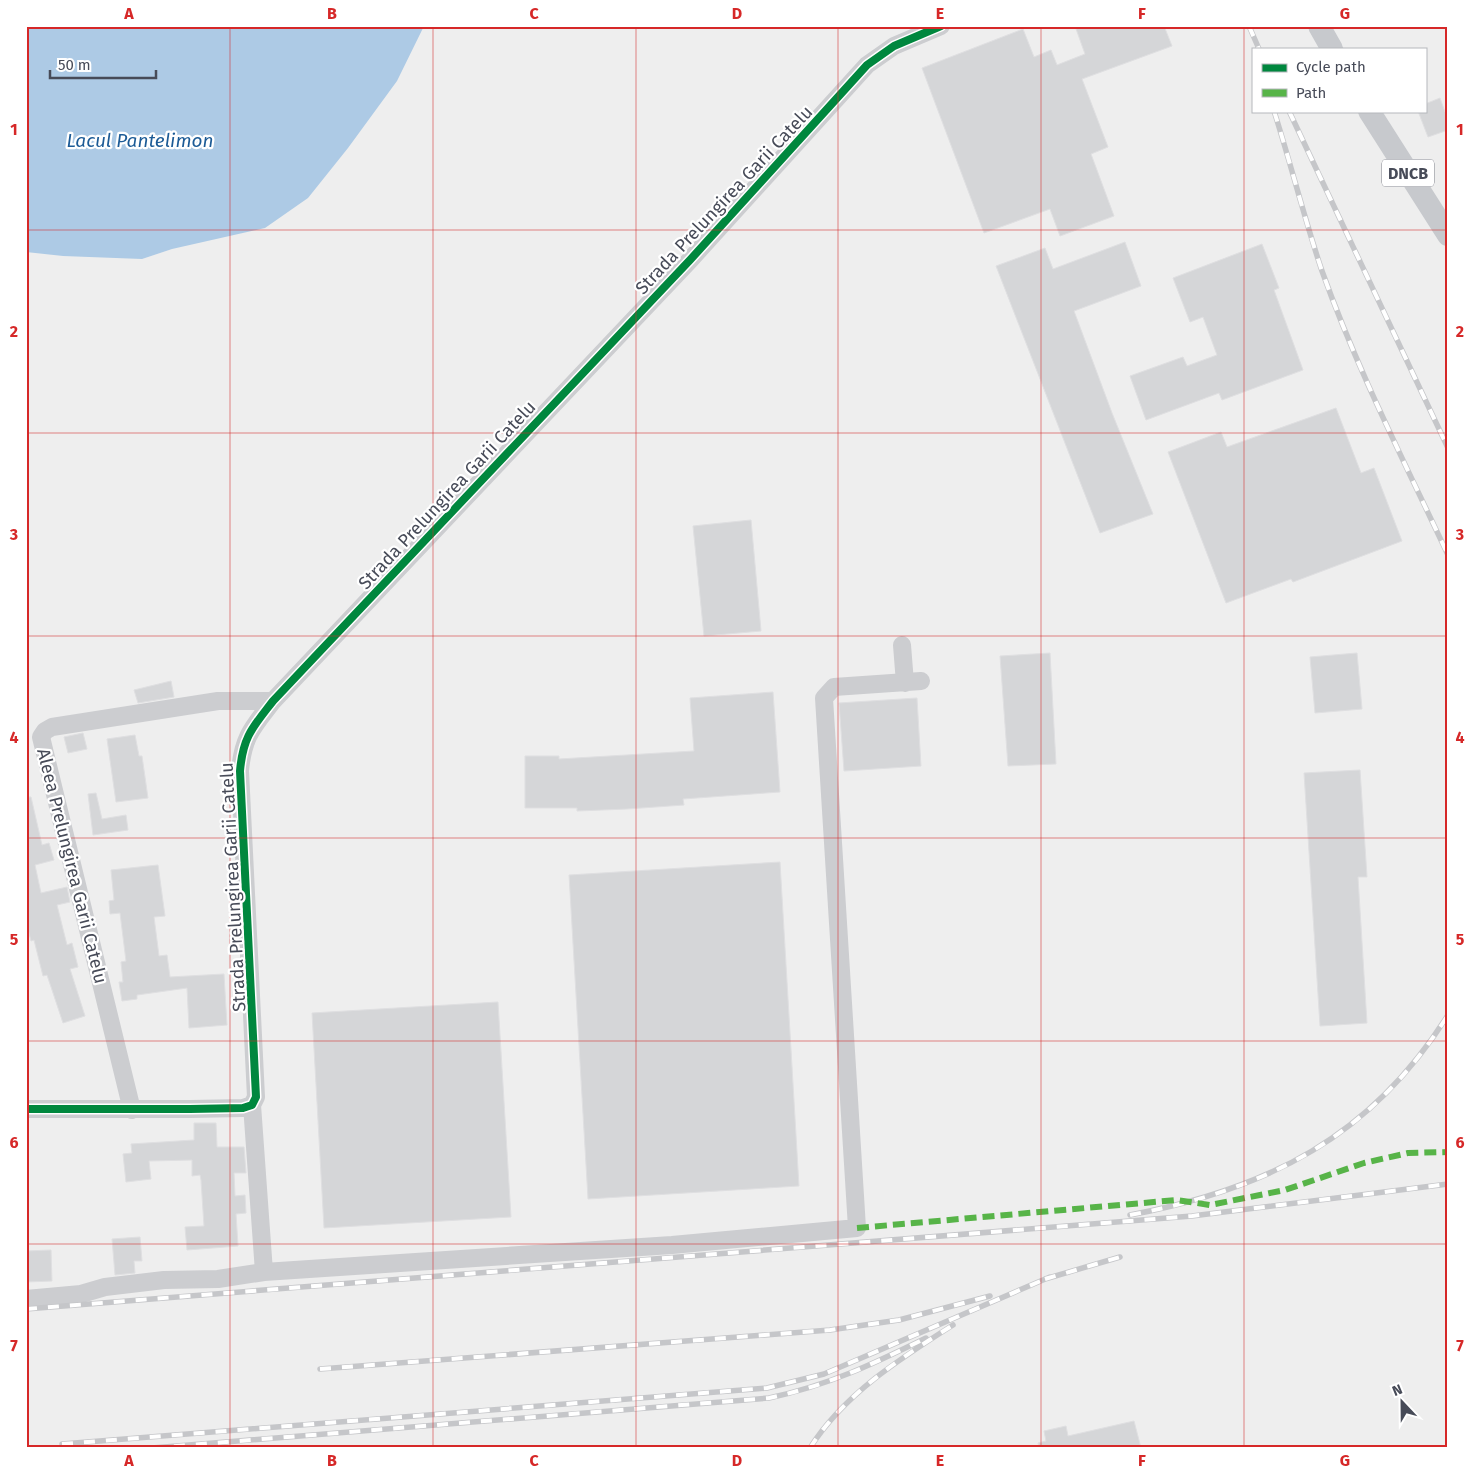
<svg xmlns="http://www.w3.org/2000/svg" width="1474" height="1474" viewBox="0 0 1474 1474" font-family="'Fira Sans',sans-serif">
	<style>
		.water { fill: #adcae5 }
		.building { fill: #d5d6d8; stroke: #dfdfe1 }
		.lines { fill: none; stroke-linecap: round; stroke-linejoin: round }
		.minor { stroke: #cccdd0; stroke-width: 18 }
		.major { stroke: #c7c9cd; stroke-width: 22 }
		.rail-casing { stroke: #c5c6c9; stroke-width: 5.5 }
		.rail { stroke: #fff; stroke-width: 4; stroke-dasharray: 11; stroke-linecap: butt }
		.quiet { stroke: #57b448; stroke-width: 6; stroke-dasharray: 12 6; stroke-linecap: butt }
		.cycleway-casing { stroke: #fff; stroke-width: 11 }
		.cycleway { stroke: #00873e; stroke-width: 8 }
		.grid { fill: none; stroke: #d62828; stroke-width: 1; stroke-opacity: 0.55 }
		.labels { text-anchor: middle; stroke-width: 4.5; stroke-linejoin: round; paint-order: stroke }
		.shield { fill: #fff; stroke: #7e818a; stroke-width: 1 }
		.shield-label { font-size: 16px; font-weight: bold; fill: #474b58 }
		.street-label { font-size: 18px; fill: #474b58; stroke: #fff }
		.water-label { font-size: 19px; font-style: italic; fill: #1c5b96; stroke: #fff }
		.neatline { fill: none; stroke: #d62828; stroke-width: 2 }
		.grid-label { font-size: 16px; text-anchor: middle; font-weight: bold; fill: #d62828 }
	</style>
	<rect width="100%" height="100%" fill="#eee"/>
	<path class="water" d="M26 26H424L397 81 348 148 308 198 265 228 172 249 142 259 63 256 26 252Z"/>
	<path class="building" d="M1075 26H1164L1172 46 1082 79 1108 147 1091 154 1114 216 1060 236 1050 209 984 233 922 68 1023 29 1034 57 1051 50 1057 65 1085 54Z
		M1440 98 1445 112 1448 111V130L1428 137 1418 111H1425V104Z
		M1125 242 1141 286 1074 311 1112 413 1153 514 1100 533 996 266 1045 248 1053 269Z
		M1262 244 1279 288 1274 290 1303 370 1222 400 1219 393 1146 420 1130 376 1183 357 1187 366 1217 355 1203 317 1190 322 1173 278Z
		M1336 408 1361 473 1374 468 1402 541 1293 582 1291 579 1226 603 1168 452 1221 432 1227 447Z
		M751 520 761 631 704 636 693 526Z
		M1050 653 1056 764 1008 766 1000 656Z
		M1357 653 1362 709 1315 713 1310 657Z
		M171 681 174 697 138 703 134 690Z
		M773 692 780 792 683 799 684 805 627 809 577 811V808H525V756H559V759L694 751 690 698Z
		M917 698 921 766 844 771 839 703Z
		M83 733 87 749 68 753 64 737Z
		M135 735 139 756H142L148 798 116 802 107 739Z
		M1360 770 1367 877H1358L1367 1023 1320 1026 1304 773Z
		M96 793 102 819 126 815 128 830 93 835 88 794Z
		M26 797H31L42 845 49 843 54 860 35 865 41 893 67 887 70 902 57 905 67 945 72 943 78 967 70 969 85 1016 63 1023 47 975 43 976 34 940 31 941 26 921Z
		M780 862 799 1186 588 1199 569 875Z
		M158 865 165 916 154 917 159 956 167 955 170 977 224 974 227 1025 189 1028 187 988 137 995V999L122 1001 119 982H123L121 962 126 961 120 913 110 914 109 901 114 900 111 870Z
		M498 1002 511 1217 324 1228 312 1013Z
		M194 1123H216L217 1147H244L246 1173H234L235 1196 245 1195 246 1213 236 1214 238 1246 187 1250 185 1227 204 1226 201 1180 200 1175 192 1176V1160L149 1161 151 1179 126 1182 123 1154 132 1153 131 1144 194 1140Z
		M140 1237 142 1261H134L135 1273 115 1275 112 1239Z
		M51 1250 52 1281 26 1282V1251Z
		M1134 1421 1141 1448H1039L1038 1443 1046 1441 1044 1431 1066 1426 1068 1436Z"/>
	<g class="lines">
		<path class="minor" d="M902 645 905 683
			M252 1105 256 1097 240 771C243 736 253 727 273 701L690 260 867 65 894 46 941 26
			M252 1105 264 1272
			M26 1109H190L243 1108 252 1105
			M132 1110 41 737 45 731 52 727 218 701H273
			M26 1299 81 1294 105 1287 164 1280 218 1279 264 1272 672 1245 857 1228 824 698 834 687 921 681"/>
		<path class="major" d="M1319 26 1332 49
			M1369 111 1448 235"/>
		<g class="rail-casing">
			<path id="rail" d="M1249 26 1259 49
				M1274 111C1291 164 1304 218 1322 271 1357 369 1404 461 1448 555
				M1289 111 1448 448
				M1130 1215C1268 1189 1371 1137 1448 1015
				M1045 1279 1120 1257
				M26 1309 1192 1216 1448 1184
				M320 1369 830 1330 899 1320 990 1296
				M62 1444 767 1388 824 1374 1050 1277
				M152 1448 769 1398C829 1385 871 1365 926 1338
				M810 1448C844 1394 901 1358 953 1325"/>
		</g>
		<use href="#rail" class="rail"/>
		<path class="quiet" d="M857 1228 1177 1200 1210 1205 1285 1190 1364 1163 1408 1153 1448 1152"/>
		<g class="cycleway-casing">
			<path id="cycleway" d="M26 1109H190L243 1108 252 1105 256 1097 240 771C243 736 253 727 273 701L690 260 867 65 894 46 941 26"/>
		</g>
		<use href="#cycleway" class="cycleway"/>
	</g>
	<path class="grid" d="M230 26V1448M433 26V1448M636 26V1448M838 26V1448M1041 26V1448M1244 26V1448M26 230H1448M26 433H1448M26 636H1448M26 838H1448M26 1041H1448M26 1244H1448"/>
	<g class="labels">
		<rect class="shield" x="1382" y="159.5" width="52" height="27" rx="4"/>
		<g class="shield-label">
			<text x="1408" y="179">DNCB</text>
		</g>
		<g class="street-label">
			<text transform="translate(724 200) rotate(-47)" y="6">Strada Prelungirea Garii Catelu</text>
			<text transform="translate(447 495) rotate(-47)" y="6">Strada Prelungirea Garii Catelu</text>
			<text transform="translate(72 866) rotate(76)" y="6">Aleea Prelungirea Garii Catelu</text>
			<text transform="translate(233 887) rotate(-93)" y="6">Strada Prelungirea Garii Catelu</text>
		</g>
		<g class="water-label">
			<text x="140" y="147">Lacul Pantelimon</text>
		</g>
	</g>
	<rect width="1474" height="1474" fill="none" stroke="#ffffff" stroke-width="55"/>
	<rect x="1252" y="48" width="175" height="65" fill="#ffffff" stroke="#b5b7bc"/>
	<rect x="1262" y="64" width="25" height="8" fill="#00873e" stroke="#b5b7bc"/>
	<text x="1296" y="72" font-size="15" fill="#474b58">Cycle path</text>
	<rect x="1262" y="89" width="25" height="8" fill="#57b448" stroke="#b5b7bc"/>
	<text x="1296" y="98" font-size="15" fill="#474b58">Path</text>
	<g transform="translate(1402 1402) rotate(338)" stroke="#ffffff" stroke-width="4" paint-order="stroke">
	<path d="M0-4L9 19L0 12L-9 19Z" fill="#474b58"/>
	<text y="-8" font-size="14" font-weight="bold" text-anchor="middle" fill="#474b58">N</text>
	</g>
	<path d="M50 70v8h106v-8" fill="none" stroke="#474b58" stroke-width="2.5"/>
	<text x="58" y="70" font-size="15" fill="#474b58" stroke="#ffffff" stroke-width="4" paint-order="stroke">50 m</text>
	<rect x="28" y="28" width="1418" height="1418" class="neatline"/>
	<g class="grid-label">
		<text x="129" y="19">A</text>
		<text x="332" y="19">B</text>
		<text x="534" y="19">C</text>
		<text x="737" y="19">D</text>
		<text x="940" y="19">E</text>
		<text x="1142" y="19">F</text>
		<text x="1345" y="19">G</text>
		<text x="14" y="135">1</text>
		<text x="1460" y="135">1</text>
		<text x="14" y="337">2</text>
		<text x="1460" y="337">2</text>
		<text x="14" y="540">3</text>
		<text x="1460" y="540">3</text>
		<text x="14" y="743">4</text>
		<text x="1460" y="743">4</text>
		<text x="14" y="945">5</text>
		<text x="1460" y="945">5</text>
		<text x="14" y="1148">6</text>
		<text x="1460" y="1148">6</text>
		<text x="14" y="1351">7</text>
		<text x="1460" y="1351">7</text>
		<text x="129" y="1466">A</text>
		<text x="332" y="1466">B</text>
		<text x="534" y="1466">C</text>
		<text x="737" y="1466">D</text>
		<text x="940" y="1466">E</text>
		<text x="1142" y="1466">F</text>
		<text x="1345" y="1466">G</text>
	</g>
</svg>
